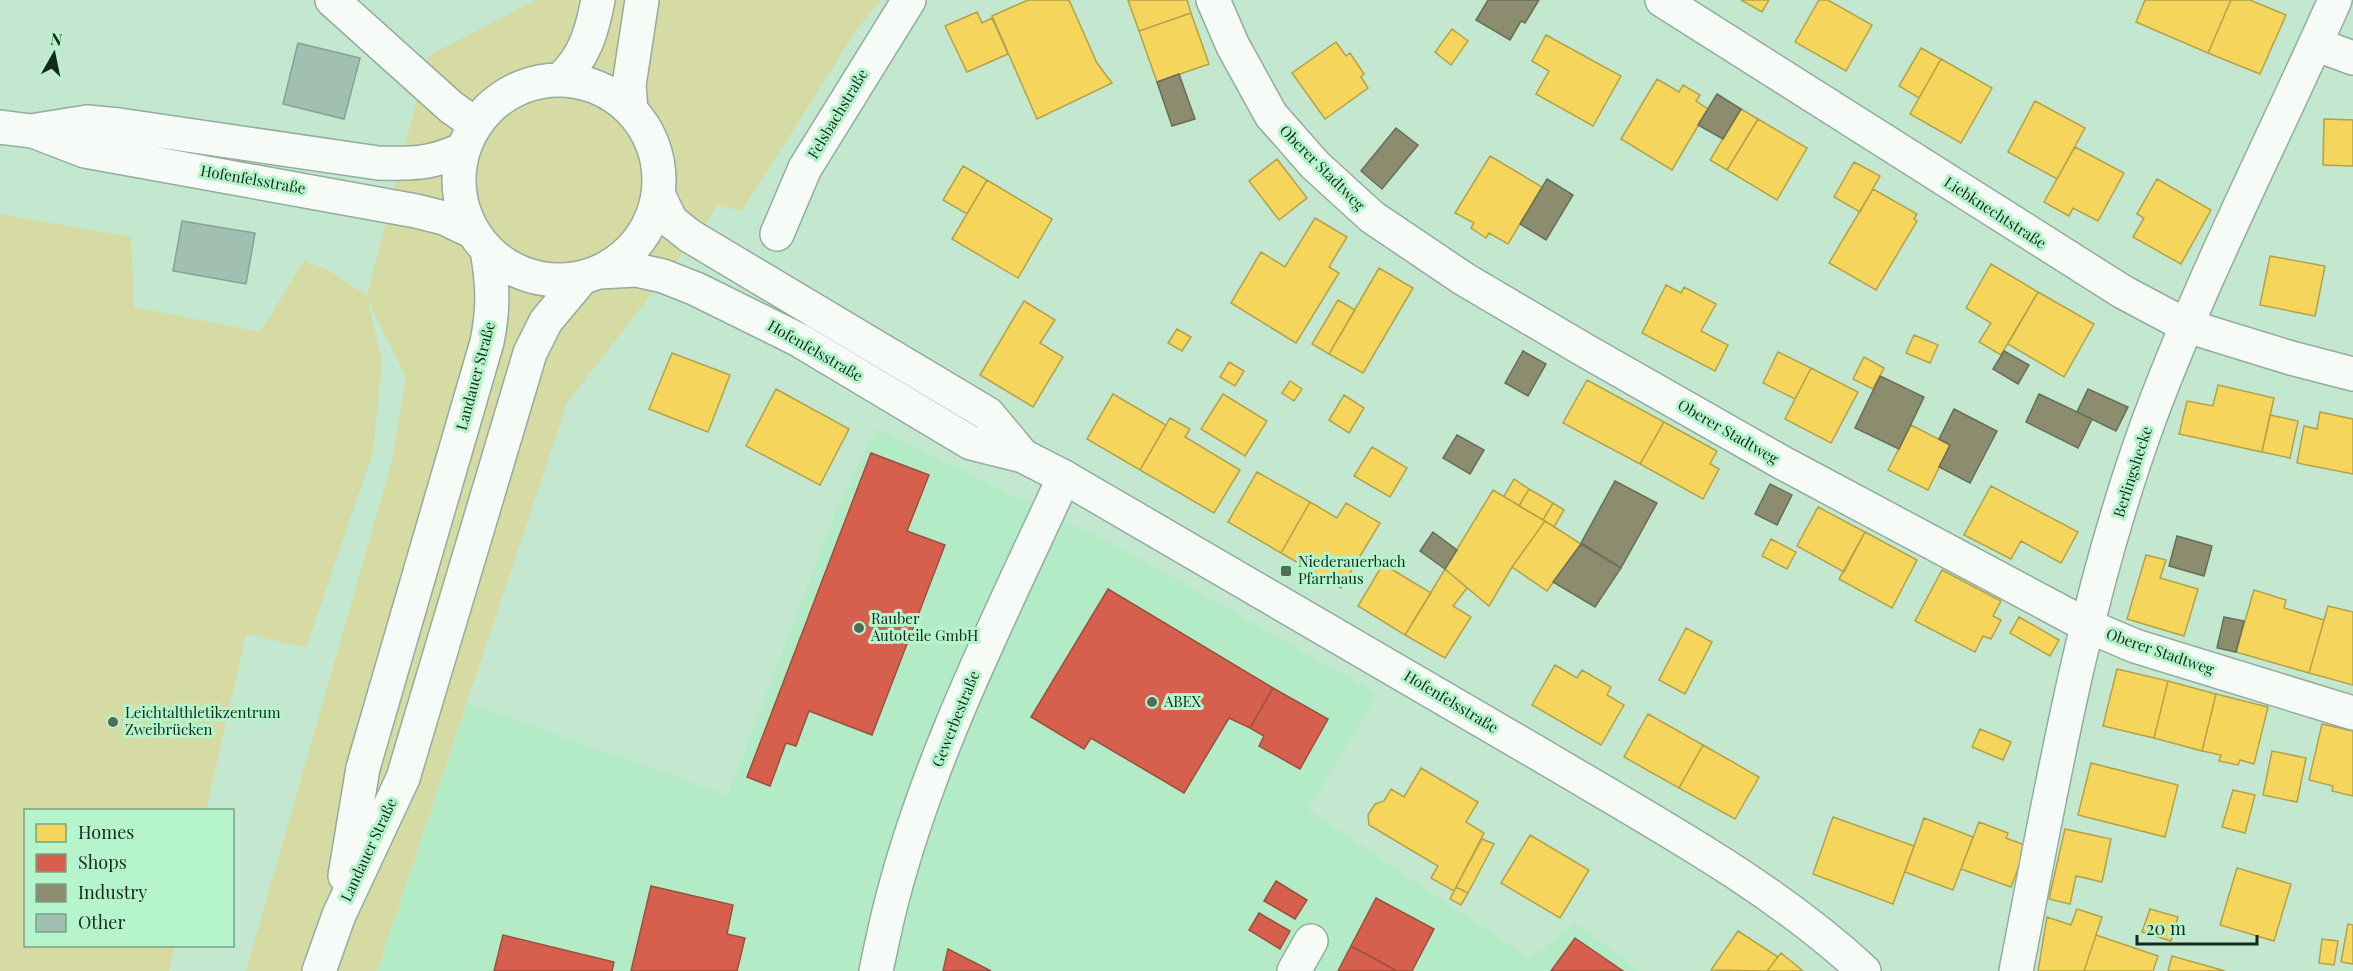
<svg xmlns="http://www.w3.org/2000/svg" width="2353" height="971" viewBox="0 0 2353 971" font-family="'Playfair Display',serif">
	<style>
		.built { fill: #b4ebc7 }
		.green { fill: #d6daa3 }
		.homes { fill: #f6d55c; stroke: #b2a249; stroke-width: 1.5 }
		.shops { fill: #d6604d; stroke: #9b503e; stroke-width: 1.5 }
		.industry { fill: #8c8c6e; stroke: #676f55; stroke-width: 1.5 }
		.building { fill: #a1c0b2; stroke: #83a294; stroke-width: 1.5 }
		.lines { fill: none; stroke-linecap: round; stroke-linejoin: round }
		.minor-casing { stroke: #92ad9c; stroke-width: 36 }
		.major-casing { stroke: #92ad9c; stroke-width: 36 }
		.minor { stroke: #f6fbf8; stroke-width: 33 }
		.major { stroke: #f6fbf8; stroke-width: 33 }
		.poi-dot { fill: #506d5b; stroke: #b6f5cc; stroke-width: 2 }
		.labels { text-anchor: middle; stroke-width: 6; stroke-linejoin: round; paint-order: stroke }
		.street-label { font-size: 15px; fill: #122b1c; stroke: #b6f5cc }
		.poi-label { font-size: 15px; fill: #122b1c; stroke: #b6f5cc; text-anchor: start }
	</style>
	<rect width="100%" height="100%" fill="#c4e7d0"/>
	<path class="built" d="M877 428 1121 548 1378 694 1308 809 1530 959 1575 923 1640 971H377L467 703 728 795 836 511Z"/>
	<path class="green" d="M536 0H880L856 31 742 211 717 205 704 226 567 403 377 971H246L392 461 406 377 368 300 382 363 373 452 306 648 246 634 206 810H26V946H175L169 971H0V214L131 237 134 307 260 332 304 261 330 271 367 296 428 56Z"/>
	<path class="homes" d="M1028 0H1069L1097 63 1112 83 1037 119 992 16Z
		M1128 0H1187L1191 13 1139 31Z
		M1741 0H1769L1762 12Z
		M1819 0H1828L1872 25 1846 71 1795 42Z
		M2145 0H2231L2208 53 2136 22Z
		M2231 0H2250L2286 15 2260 74 2208 53Z
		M977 12 982 23 992 18 1008 54 967 72 945 26Z
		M1191 13 1209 64 1157 82 1139 31Z
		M1452 29 1468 41 1451 65 1435 52Z
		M1546 35 1621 76 1593 126 1536 94 1549 71 1532 61Z
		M1336 42 1346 56 1350 53 1364 74 1361 77 1368 88 1325 119 1292 73Z
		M1921 48 1941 59 1919 98 1899 86Z
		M1941 59 1992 88 1961 143 1910 114Z
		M1657 79 1679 92 1683 85 1700 95 1696 101 1708 109 1672 170 1621 139Z
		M2035 101 2085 128 2057 179 2008 152Z
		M1741 109 1758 119 1727 170 1710 160Z
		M1758 119 1807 148 1777 200 1727 170Z
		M2324 119 2353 120V166L2323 165Z
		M2075 147 2124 173 2098 221 2073 208 2069 216 2044 202Z
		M1490 156 1542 187 1508 244 1489 233 1486 238 1471 228 1474 223 1455 213Z
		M1277 159 1307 198 1279 220 1249 181Z
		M1854 162 1880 176 1860 212 1834 197Z
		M963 166 987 180 967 214 943 200Z
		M2157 179 2211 210 2181 264 2133 237 2144 218 2137 214Z
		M987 180 1052 219 1018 278 952 239Z
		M1873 189 1917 214 1914 219 1917 221 1876 290 1829 263Z
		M1315 218 1347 237 1329 267 1339 273 1296 343 1231 303 1261 252 1285 267Z
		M2270 256 2325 266 2315 316 2260 305Z
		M1991 264 2038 292 2001 355 1979 342 1991 323 1966 308Z
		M1379 268 1413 288 1363 373 1329 354Z
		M1666 285 1681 293 1684 287 1716 304 1701 331 1728 345 1715 371 1642 333Z
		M2038 292 2094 324 2064 377 2008 344Z
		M1338 300 1355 310 1329 354 1312 344Z
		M1024 301 1055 320 1040 343 1063 357 1033 407 980 375Z
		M1177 329 1191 337 1182 351 1168 343Z
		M1914 335 1938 345 1930 363 1906 353Z
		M1778 352 1811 368 1795 399 1763 383Z
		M672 353 730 375 708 432 649 409Z
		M1864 357 1884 368 1873 389 1853 379Z
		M1229 362 1244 371 1235 386 1220 377Z
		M1811 368 1858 392 1831 443 1785 419Z
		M1587 380 1664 422 1640 464 1563 423Z
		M1290 381 1302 389 1294 401 1282 393Z
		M2218 385 2274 398 2262 452 2179 434 2187 401 2213 406Z
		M776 389 849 429 820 485 746 446Z
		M1113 394 1166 425 1140 470 1087 439Z
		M1223 394 1267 421 1245 456 1201 429Z
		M1344 395 1364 408 1349 433 1329 420Z
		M2320 412 2353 419V474L2297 463 2304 426 2317 429Z
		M2270 415 2298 421 2290 458 2262 452Z
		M1170 418 1190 429 1185 437 1240 470 1214 513 1140 470Z
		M1664 422 1717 451 1710 464 1719 469 1703 499 1640 464Z
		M1911 425 1950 445 1928 490 1888 470Z
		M1372 447 1407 468 1390 497 1354 476Z
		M1257 472 1310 502 1281 553 1228 522Z
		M1514 479 1529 489 1519 506 1504 496Z
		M1991 486 2078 532 2061 563 2021 541 2011 559 1964 535Z
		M1529 489 1553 503 1543 520 1519 506Z
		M1493 490 1545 521 1512 567 1489 606 1445 569Z
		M1310 502 1337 518 1346 503 1380 523 1341 588 1281 553Z
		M1553 503 1564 510 1554 527 1543 520Z
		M1818 507 1865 532 1844 572 1797 546Z
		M1545 521 1581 544 1547 591 1512 567Z
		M1865 532 1917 560 1892 608 1839 579Z
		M1771 539 1796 552 1787 569 1762 556Z
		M2146 555 2166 560 2160 578 2198 589 2184 636 2127 619Z
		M1383 564 1431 593 1405 635 1358 606Z
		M1445 569 1467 588 1453 606 1471 617 1445 658 1405 635Z
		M1942 570 2001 601 1993 616 2001 620 1991 639 1983 636 1975 652 1915 621Z
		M2254 590 2286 600 2284 608 2324 620 2309 673 2236 652Z
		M2328 606 2353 612V685L2309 673Z
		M2019 617 2059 640 2050 656 2010 633Z
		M1686 628 1712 642 1685 694 1659 680Z
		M1555 665 1577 678 1582 670 1611 687 1607 695 1624 705 1601 745 1532 705Z
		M2117 669 2168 681 2154 738 2103 726Z
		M2168 681 2216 694 2202 751 2154 738Z
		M2216 694 2268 707 2254 764 2240 760 2238 765 2219 761 2221 755 2202 751Z
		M1648 714 1703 745 1679 788 1624 757Z
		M2322 724 2353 731V796L2332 791 2333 786 2309 780Z
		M1980 729 2011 742 2003 760 1972 747Z
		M1703 745 1759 777 1735 819 1679 788Z
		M2272 751 2306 758 2297 802 2263 795Z
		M2091 763 2178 785 2165 837 2078 815Z
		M1421 768 1478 802 1466 822 1484 833 1454 891 1431 878 1438 866 1369 825 1368 815 1375 804 1384 801 1391 789 1404 797Z
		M2233 790 2255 795 2245 833 2222 827Z
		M1833 817 1914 846 1893 904 1813 874Z
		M1924 818 1973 837 1953 890 1905 872Z
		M1979 822 2008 833 2006 838 2027 846 2011 887 1961 869Z
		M2065 829 2111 839 2102 882 2076 876 2070 904 2049 899Z
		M1530 835 1589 870 1560 918 1501 883Z
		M1482 839 1494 844 1468 893 1456 887Z
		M2237 868 2291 884 2274 941 2220 925Z
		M1456 887 1468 893 1461 905 1450 899Z
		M2077 909 2102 917 2084 971H2038L2047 917 2071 925Z
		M2150 909 2178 917 2171 941 2142 932Z
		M2348 924 2353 925V964L2341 962Z
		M1738 931 1778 957 1767 971 1711 970Z
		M2096 935 2158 956 2153 971H2084Z
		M2322 939 2338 941 2334 965 2319 963Z
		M1781 953 1803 971H1767Z
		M2172 956 2225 971H2168Z"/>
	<path class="shops" d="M871 453 929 475 907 531 945 545 872 735 809 711 796 746 786 743 770 786 747 777Z
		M1108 589 1273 688 1250 728 1229 718 1184 793 1091 738 1084 749 1031 717Z
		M1273 688 1328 719 1300 769 1259 746 1264 736 1250 728Z
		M1276 881 1307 900 1295 919 1264 901Z
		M651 886 733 905 727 934 745 938 737 971H631Z
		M1376 898 1434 929 1412 971H1397L1351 946Z
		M1259 913 1290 931 1280 949 1249 930Z
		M503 935 614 962 612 971H494Z
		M1575 938 1623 971H1551Z
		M1351 946 1397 971H1338Z
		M948 949 991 971H943Z"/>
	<path class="industry" d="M1488 0H1539L1525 23 1521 21 1510 40 1476 20Z
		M1179 74 1195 119 1172 126 1157 82Z
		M1717 94 1741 109 1723 139 1698 125Z
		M1396 128 1418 145 1382 189 1361 171Z
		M1547 179 1573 195 1546 240 1520 224Z
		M1523 351 1546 364 1528 396 1505 383Z
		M2004 351 2029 365 2018 384 1993 369Z
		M1880 376 1924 397 1899 449 1855 428Z
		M2088 389 2128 407 2116 431 2077 412Z
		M2039 394 2092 419 2078 448 2026 422Z
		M1954 409 1997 431 1970 483 1939 467 1950 445 1939 439Z
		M1457 435 1484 450 1470 474 1443 458Z
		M1615 481 1657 503 1621 568 1581 543Z
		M1770 484 1792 495 1777 525 1755 514Z
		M1433 532 1457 550 1445 569 1420 551Z
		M2177 536 2212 546 2204 576 2169 566Z
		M1581 544 1621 568 1595 607 1553 582Z
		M2224 617 2244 621 2236 652 2217 648Z"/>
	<path class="building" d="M298 43 360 58 344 119 283 104Z
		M182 221 255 233 246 284 173 271Z"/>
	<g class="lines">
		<g class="minor-casing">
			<path id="minor" d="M332 0 451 107 475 124
				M1213 0 1233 46 1271 115 1315 165 1372 217 1464 279 1586 351 1781 462 2088 626 2135 646 2353 713
				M1662 0 2123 292 2187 326 2291 358 2353 374
				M2315 44 2353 58
				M777 234 805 168 909 0
				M876 971C881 947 886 923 892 900 930 753 1001 615 1064 477
				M1294 971 1311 941
				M2016 971C2052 786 2084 597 2149 420 2202 277 2273 140 2335 0"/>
		</g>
		<g class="major-casing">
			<path id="major" d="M561 79C585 57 592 31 598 0
				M459 180a100 100 0 1 1 200 0a100 100 0 1 1-200 0Z
				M631 110 629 85 642 0
				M0 127 31 131 87 122 119 125 378 163C412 164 432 164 463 149
				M33 131 85 151 416 211 444 218 473 232
				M658 194 671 221 690 236 988 414 1023 456
				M599 272 636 270 663 276 696 289 799 340 971 443 1023 456 1064 477C1225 570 1386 663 1546 758 1655 823 1771 885 1864 971
				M345 876 363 768 487 342C494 307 493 285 487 250
				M319 971 339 915 403 778 530 353 546 321 582 278"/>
		</g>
		<use href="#minor" class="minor"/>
		<use href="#major" class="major"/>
	</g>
	<g class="poi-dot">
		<rect x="1280" y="565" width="12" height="12" rx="3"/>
		<circle cx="859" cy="628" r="6"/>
		<circle cx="1152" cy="702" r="6"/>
		<circle cx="113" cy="722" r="6"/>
	</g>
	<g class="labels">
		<g class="street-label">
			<text transform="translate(838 114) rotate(-59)" y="5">Felsbachstraße</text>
			<text transform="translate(1322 168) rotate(45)" y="5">Oberer Stadtweg</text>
			<text transform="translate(253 180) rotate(10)" y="5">Hofenfelsstraße</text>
			<text transform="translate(1995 213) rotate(33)" y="5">Liebknechtstraße</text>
			<text transform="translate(815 351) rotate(30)" y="5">Hofenfelsstraße</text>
			<text transform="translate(476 376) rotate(-75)" y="5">Landauer Straße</text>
			<text transform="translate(1728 432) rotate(30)" y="5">Oberer Stadtweg</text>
			<text transform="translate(2133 472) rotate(-72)" y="5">Berlingshecke</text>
			<text transform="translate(2160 652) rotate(19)" y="5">Oberer Stadtweg</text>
			<text transform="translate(1451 702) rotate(31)" y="5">Hofenfelsstraße</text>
			<text transform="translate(956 719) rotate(-68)" y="5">Gewerbestraße</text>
			<text transform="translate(369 850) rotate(-65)" y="5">Landauer Straße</text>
		</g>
		<g class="poi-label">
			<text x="1298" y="567">Niederauerbach<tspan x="1298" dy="17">Pfarrhaus</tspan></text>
			<text x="871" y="624">Rauber<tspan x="871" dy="17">Autoteile GmbH</tspan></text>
			<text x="1164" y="707">ABEX</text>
			<text x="125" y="718">Leichtalthletikzentrum<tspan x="125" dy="17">Zweibrücken</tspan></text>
		</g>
	</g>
	<rect x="24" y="809" width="210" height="138" fill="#b6f5cc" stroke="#74a486" stroke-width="1.5"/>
	<rect x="36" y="824" width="30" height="18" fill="#f6d55c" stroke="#74a486" stroke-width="1.5"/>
	<text x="78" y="839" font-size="18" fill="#122b1c">Homes</text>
	<rect x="36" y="854" width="30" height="18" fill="#d6604d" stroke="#74a486" stroke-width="1.5"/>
	<text x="78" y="869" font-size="18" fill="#122b1c">Shops</text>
	<rect x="36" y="884" width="30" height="18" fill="#8c8c6e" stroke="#74a486" stroke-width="1.5"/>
	<text x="78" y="899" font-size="18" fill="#122b1c">Industry</text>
	<rect x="36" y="914" width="30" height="18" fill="#a1c0b2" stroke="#74a486" stroke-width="1.5"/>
	<text x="78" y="929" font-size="18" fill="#122b1c">Other</text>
	<g transform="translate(54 54) rotate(9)" stroke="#b6f5cc" stroke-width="4.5" paint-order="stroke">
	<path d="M0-4.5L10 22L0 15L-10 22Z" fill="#122b1c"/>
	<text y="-9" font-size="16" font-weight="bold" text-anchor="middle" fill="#122b1c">N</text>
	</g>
	<path d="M2137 935v9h120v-9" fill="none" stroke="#122b1c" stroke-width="3"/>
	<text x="2146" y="935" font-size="18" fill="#122b1c" stroke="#b6f5cc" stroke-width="4.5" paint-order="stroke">20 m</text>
</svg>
